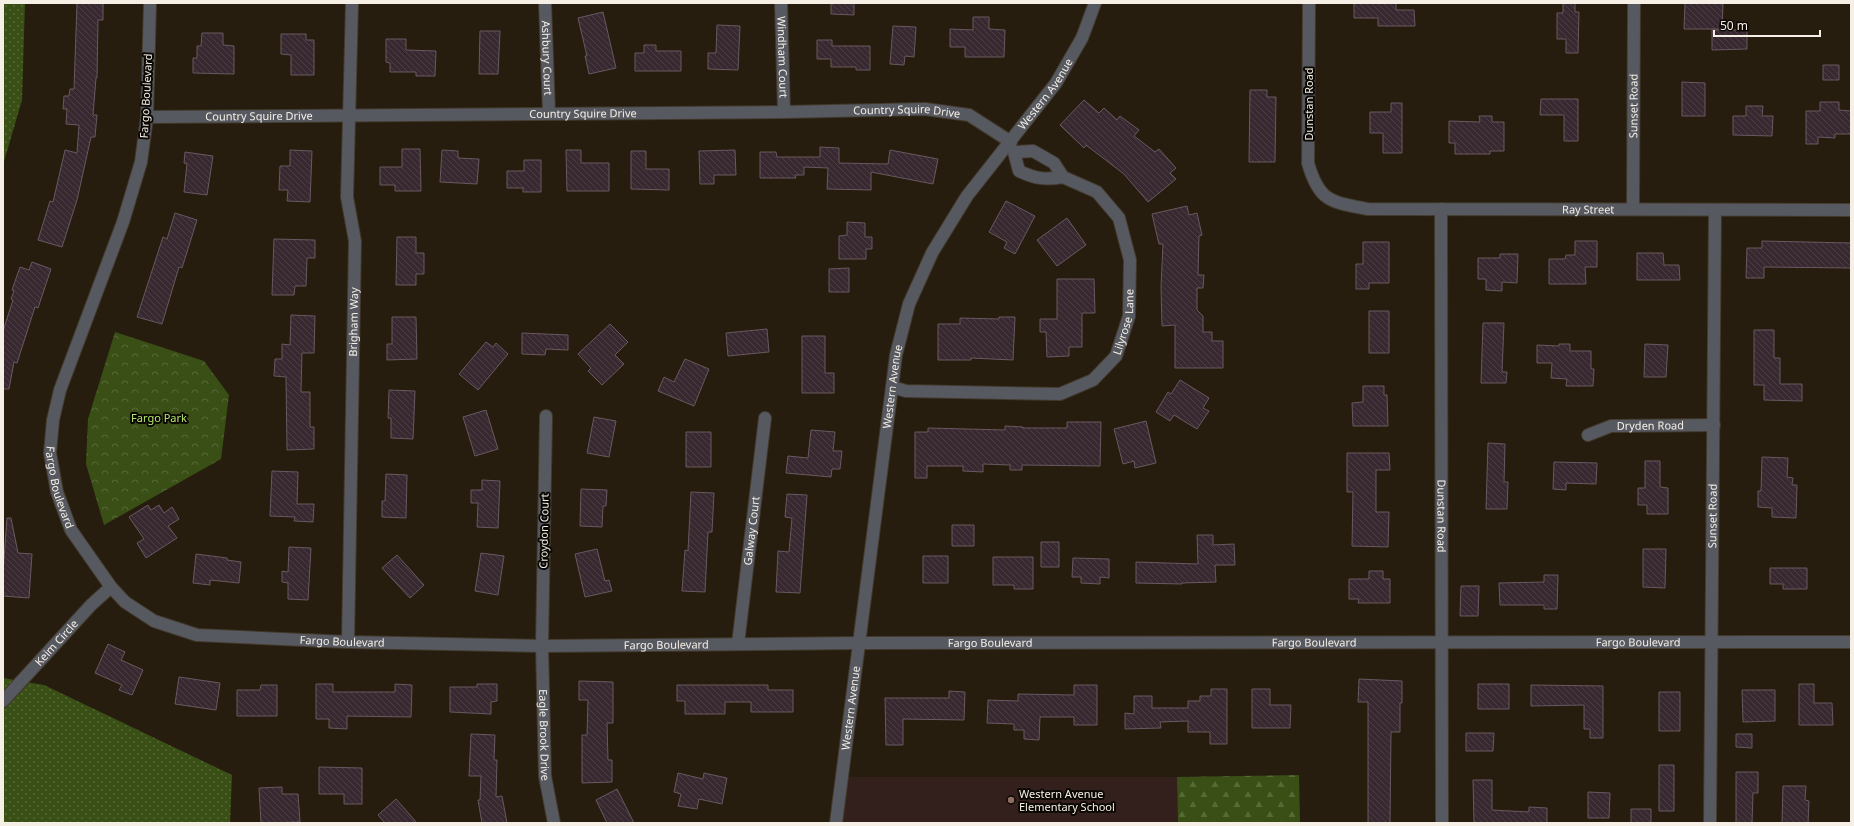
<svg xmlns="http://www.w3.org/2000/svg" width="1854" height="826" viewBox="0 0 1854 826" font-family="'Noto Sans',sans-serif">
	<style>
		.education { fill: #33201d }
		.grass { fill: url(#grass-dots) }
		.forest { fill: url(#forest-firs) }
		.park { fill: url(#park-crowns) }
		.building { fill: url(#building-back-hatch); stroke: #6a5861 }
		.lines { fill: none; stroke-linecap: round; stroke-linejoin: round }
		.minor-casing { stroke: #433a2d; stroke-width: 14 }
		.minor { stroke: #575961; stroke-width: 12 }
		.education-dot { fill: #8d6e63; stroke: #0b0804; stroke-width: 1.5 }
		.labels { text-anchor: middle; stroke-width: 4; stroke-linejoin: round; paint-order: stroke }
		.street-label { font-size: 11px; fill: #f5efe6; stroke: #0b0804 }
		.park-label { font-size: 11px; fill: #b5e66d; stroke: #0b0804 }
		.poi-label { font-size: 11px; fill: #f5efe6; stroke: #0b0804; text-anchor: start }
	</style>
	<defs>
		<pattern id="grass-dots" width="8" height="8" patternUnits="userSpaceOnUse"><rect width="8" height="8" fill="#394f15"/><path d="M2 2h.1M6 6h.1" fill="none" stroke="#566937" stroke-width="1.8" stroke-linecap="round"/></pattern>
		<pattern id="forest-firs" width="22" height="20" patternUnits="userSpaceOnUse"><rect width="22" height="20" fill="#394f15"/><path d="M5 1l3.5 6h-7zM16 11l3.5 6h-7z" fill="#566937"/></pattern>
		<pattern id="park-crowns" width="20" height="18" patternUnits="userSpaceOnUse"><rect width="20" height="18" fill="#394f15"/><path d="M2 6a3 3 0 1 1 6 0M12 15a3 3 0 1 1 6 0" fill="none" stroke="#566937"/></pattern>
		<pattern id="building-back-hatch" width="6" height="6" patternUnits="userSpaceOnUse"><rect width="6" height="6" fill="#382830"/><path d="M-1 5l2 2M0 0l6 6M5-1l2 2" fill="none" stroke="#4c3d44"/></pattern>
	</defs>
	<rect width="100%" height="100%" fill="#261d0f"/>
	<path class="education" d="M847 777H1177L1178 823H841Z"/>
	<path class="grass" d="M3 3H25L22 100 3 165Z
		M3 678 44 685 232 775 230 823H3Z"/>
	<path class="forest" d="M1299 775 1300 823H1178L1177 777Z"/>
	<path class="park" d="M115 332 204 361 229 395 221 459 104 525 86 464 88 419Z"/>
	<path class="building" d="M77 3H103V20H98L97 78H96L93 115H97L95 137H91L77 200 62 247 38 240 50 201 53 202 65 150 77 153 79 125 66 124 67 109H63L64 96H69L70 89H74Z
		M831 3H854V15L831 14Z
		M1354 3H1396V10H1414L1415 26H1378V18H1354Z
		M1563 3H1575V12H1579L1578 53H1566V39H1557V13H1563Z
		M1685 3H1723L1722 29H1684Z
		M603 12 616 68 589 74 585 56H587L578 18Z
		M973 17H989V29L1005 30 1004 57H965V47H950V29L973 30Z
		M717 25 740 26 738 70 708 69V53H716Z
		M893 26 916 27 914 57 905 56 904 65 890 64Z
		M1712 30H1747V49L1712 50Z
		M480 31H500L498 74H479Z
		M202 33H223V45L234 46V74L193 73V58H197V46H201Z
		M281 34H306V40H314V75H291V55L281 54Z
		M386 39H406V50L436 51 435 76H416V72H390V63L386 62Z
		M817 40H832V46H870V70H856V67H831V59H817Z
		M644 45H656V51H681V71H635V53H644Z
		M1823 65H1839V80H1823Z
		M1682 82 1705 83V116H1682Z
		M1250 90H1267V97H1276L1275 162H1249Z
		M1541 99H1578V141H1564V115H1540Z
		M1084 100 1099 113 1104 108 1117 120 1120 116 1139 130 1134 136 1155 152 1159 149 1176 168 1170 173 1176 179 1148 202 1124 174 1086 145 1084 148 1060 125Z
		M1820 102H1839V110L1851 111V134H1835V138L1818 137V144H1806V111H1820Z
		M1391 103H1402V153H1383V133H1370V112H1391Z
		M1746 106H1763L1762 116H1773L1772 136 1733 135V116H1746Z
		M1479 116H1492V122H1504V151H1490V154H1455V143H1449V121L1480 122Z
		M820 147 839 148V163L888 164 890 150 938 159 933 184 871 172V190L827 189 828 168 804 167V175H795L796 178H760V152H776L777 157H820Z
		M402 149H420L421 191H395V185H380V167H402Z
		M290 150 312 151 310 202 287 201 288 190H279L280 166H290Z
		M442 150 458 151V158L479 159 477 184 440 182Z
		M566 150H581V163H609V191H567Z
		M735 150 736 175H714V184H700L699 151Z
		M631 151H646V169H669V190L631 189Z
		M185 152 213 156 207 195 184 192 187 164 184 163Z
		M524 160H541V192H523V188H507V171H524Z
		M1006 201 1035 216 1015 254 1004 248 1007 242 989 232Z
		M1187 206 1189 215 1197 213 1202 235 1199 236 1198 275H1204L1203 288H1197V310L1203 316V332H1212V341H1223V368H1175V325L1162 326 1161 287 1163 244H1159L1152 214Z
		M175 213 197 220 182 268 179 267 162 324 137 317 163 237 167 239Z
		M1067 218 1086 245 1057 266 1037 240Z
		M847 222 865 223V237H872V249H866V259H839V236L847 235Z
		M397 237H416V253H424V274H416V285H396Z
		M274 239 315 240V258H307L306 286H295L294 295H272Z
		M1575 241H1597V267H1585L1586 284H1549V259H1565L1566 255H1575Z
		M1762 241 1851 243V268L1764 267V278H1746L1747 248H1762Z
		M1363 242H1389V283H1369V289H1356V264H1363Z
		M1637 253H1663L1664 265H1679L1680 280H1637Z
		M1500 254H1518L1517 283 1502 282V291L1486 290V279H1478V258H1500Z
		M32 262 51 269 38 308 35 307 17 363 14 362 9 389H3V331L13 300 11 299 14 291 12 290 20 267 29 270Z
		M849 268V292H829V269Z
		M1057 279H1094L1095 313H1082V347H1069V356L1047 357 1046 332H1040V319H1057Z
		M1369 311H1389V353H1369Z
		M291 315 315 316 314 353H302L301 392H310V427H314V449L287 450 286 377 274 376 275 359H282V344L290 345Z
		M392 317H416L417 359 387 360V344H392Z
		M999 317H1015L1013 360 971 358V360H938V324H960V318L999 319Z
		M1483 323H1504L1502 372H1507L1506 383H1481Z
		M610 324 628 342 615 355 624 364 602 385 588 371 591 368 578 354Z
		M767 329 769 352 728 356 726 333Z
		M1754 330H1774V358H1780V384H1802V401L1764 400V385H1754Z
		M522 333 568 335V350L546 349 545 355 522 354Z
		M802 336H825V373H834V393H802Z
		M486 342 493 347 496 343 508 354 478 390 459 374Z
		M1559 344H1570V351H1591V369H1594L1593 386H1566L1567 379 1551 378 1552 363H1537V345L1559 346Z
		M1645 344 1668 345 1666 377H1644Z
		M685 359 709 369 694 406 658 391 664 377 674 382Z
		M1180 380 1209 398 1203 408 1209 411 1197 429 1174 415 1170 421 1156 412 1168 392 1171 394Z
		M1363 386H1384V395H1387L1388 426H1353L1352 403 1363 402Z
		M389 390 415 391 413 439 391 438V418H388Z
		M486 410 498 449 475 456 463 417Z
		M594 417 616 421 609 457 587 453Z
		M1146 421 1156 463 1135 468 1134 461 1123 464 1114 429Z
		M1067 422H1101L1100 466 1022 465V470H1010V465L983 464V472L963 471V466H927V478H915V432H928V428L1005 430V426L1023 427V428H1067Z
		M811 430 835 432 833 451H842L840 469H832L831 477 786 473 788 456 808 458Z
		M686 432H711V467H686Z
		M1488 443 1505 444 1504 482H1508L1507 509H1486Z
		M1347 453H1389L1390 470H1376V512H1389L1388 547 1352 546 1353 492H1347Z
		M1762 457 1788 458 1787 477 1793 478 1792 485H1797L1796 518 1772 517V508L1758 507V491H1761Z
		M1645 461H1660V487L1668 488V514H1647V505H1638V488H1645Z
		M1554 462 1597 463 1596 484 1566 483V490L1553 489Z
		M272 471 298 472 297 504H314L313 522 294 521 295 517 270 516Z
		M386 474 407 475 406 518 382 517V501H385Z
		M482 480 500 481 498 528 477 527 478 503H471V490H482Z
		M581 489 607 490 606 506H603L602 527 580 526Z
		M691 492 714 493 712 532H708L705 592 682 591 685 550 688 551Z
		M787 494 807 495 800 593 776 592 778 551 789 552 792 518 785 517Z
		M148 505 151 510 159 505 164 513 172 507 179 519 168 526 177 538 146 558 137 543 144 539 129 517Z
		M7 518H11L18 553 32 554 29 598 3 596V573Z
		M952 525H974V546H952Z
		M1197 535H1213V545L1234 544 1235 565H1215L1216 582 1182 583V584L1136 583V562L1198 564Z
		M1041 542H1059V567H1041Z
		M289 547 311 548 308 600 288 599V583L282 582V571L288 572Z
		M597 549 605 581 609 580 612 591 585 597 575 554Z
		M1643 549H1666L1665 588 1643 587Z
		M481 553 504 556 498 595 475 591Z
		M196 554 227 558V560L241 562 239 583 210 580V585L193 583Z
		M397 555 424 585 410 598 382 568Z
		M923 556H948V583H923Z
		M993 557H1033V589H1014V585H993Z
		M1073 558 1109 559V578L1100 577V584L1081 583V577H1072Z
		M1770 568H1807V589H1783V584H1770Z
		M1369 571H1383V579H1390V603H1358L1359 599H1349V579H1369Z
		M1544 575H1558L1557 609H1544V605H1500L1499 583 1544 582Z
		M1461 586H1479L1478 616H1460Z
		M108 644 125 652 121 660 143 670 132 695 119 690 122 685 95 673Z
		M179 677 220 683 216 710 175 704Z
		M1359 679 1402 681V703H1400V732H1391L1390 823H1368V702H1358Z
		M579 681 613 682V723H607L608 760H612V782L582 783V735H587L588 700H579Z
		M316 684H333V692H395V684L412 685 411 717 347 716V729L329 728V719H316Z
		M477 684H497V701L491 702V714L450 712V687H477Z
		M1478 684H1509V709H1478Z
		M1799 684H1814V703H1832L1833 725H1799Z
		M261 685H277V716H237V690H260Z
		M677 685H768V690H793V712H751V702H725V714H685V701H677Z
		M1074 685H1097V725H1074V717H1040L1039 740 1024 739V730H1014V724L987 723 988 700 1018 701V694L1074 695Z
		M1531 685 1603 686V738H1590V729H1584V705L1531 706Z
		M1211 689H1227V744H1210V732H1188V721L1160 722 1161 728 1125 729V713L1134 714V696H1152V708H1188V701H1200V696H1211Z
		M1252 689H1270V705H1291L1290 728H1252Z
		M1742 690H1775V721L1743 722Z
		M949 691 965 692 964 720 903 719V745H886L885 698H949Z
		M1659 692H1680V731H1659Z
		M1466 733H1494L1493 751H1466Z
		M471 734 495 735 494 760H497L496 797 502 796 507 823H482L478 800H480L481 776H469Z
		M1736 734H1752V748L1736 747Z
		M1659 765H1674V811H1659Z
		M319 767 362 768V804H344V794H319Z
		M1736 772H1758V793H1753L1752 823H1736Z
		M678 773 703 779 704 773 727 778 722 804 699 799 697 809 678 806 681 794 674 792Z
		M1473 780H1492V810L1529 812V807L1547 808V823H1474Z
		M1783 786H1806L1805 800 1809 801 1808 823H1782Z
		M282 787V794H298L300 822 261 823 259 788Z
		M617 789 634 823H607L596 800Z
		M1588 792 1610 793 1609 818H1588Z
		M396 799 417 823H385L378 815Z
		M1631 809H1651V823H1631Z"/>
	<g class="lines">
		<g class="minor-casing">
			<g id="minor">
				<path id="s1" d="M150 3 147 117 141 162 123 222 60 390 53 420 50 453 57 492 71 530 111 587 125 602 154 621 197 635 348 642 542 646 858 643 1851 642"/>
				<path id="s2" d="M545 3 549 113"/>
				<path id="s3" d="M781 3 784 112"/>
				<path id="s4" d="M1309 3 1308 163C1319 202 1331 202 1368 209L1851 210"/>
				<path id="s5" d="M147 117 784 112 925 109 969 115 1011 142"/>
				<path d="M1033 151 1054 163 1063 177C1045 180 1036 179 1019 171L1014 152Z"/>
				<path id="s6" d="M1441 209 1442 823"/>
				<path id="s7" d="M1633 209 1634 3"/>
				<path id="s8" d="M892 387 906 391 1060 394 1093 380 1116 356 1129 316 1130 260 1119 218 1097 192 1063 177"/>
				<path id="s9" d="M546 416 542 646 545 776 554 823"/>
				<path id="s10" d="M1588 435 1611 426 1714 425"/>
				<path id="s11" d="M348 642 355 241 347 197 352 3"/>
				<path id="s12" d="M738 644 765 418"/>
				<path id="s13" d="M3 701 91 605 111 587"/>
				<path id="s14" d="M836 823 892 387 896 355 909 304 932 253 967 196 1056 83 1082 38 1095 3"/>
				<path id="s15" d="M1710 823 1715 210"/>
			</g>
		</g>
		<use href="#minor" class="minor"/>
	</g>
	<circle class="education-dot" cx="1011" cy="800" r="4"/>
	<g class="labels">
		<g class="street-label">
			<text dy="4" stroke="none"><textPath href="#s3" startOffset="54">Windham Court</textPath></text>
			<text dy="4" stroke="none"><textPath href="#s2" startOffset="55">Ashbury Court</textPath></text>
			<text dy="4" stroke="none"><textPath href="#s14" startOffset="776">Western Avenue</textPath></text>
			<text transform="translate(146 96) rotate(-87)" y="4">Fargo Boulevard</text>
			<text transform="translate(1309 104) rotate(-90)" y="4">Dunstan Road</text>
			<text dy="4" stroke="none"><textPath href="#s7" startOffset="103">Sunset Road</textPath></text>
			<text dy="4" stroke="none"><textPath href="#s5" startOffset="436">Country Squire Drive</textPath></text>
			<text dy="4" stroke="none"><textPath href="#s5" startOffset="760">Country Squire Drive</textPath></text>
			<text dy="4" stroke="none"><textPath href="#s5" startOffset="112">Country Squire Drive</textPath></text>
			<text dy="4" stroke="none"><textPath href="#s4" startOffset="463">Ray Street</textPath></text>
			<text dy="4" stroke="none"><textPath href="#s8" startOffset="273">Lilyrose Lane</textPath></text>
			<text dy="4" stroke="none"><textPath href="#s11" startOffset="320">Brigham Way</textPath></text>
			<text dy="4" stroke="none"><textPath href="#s14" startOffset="440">Western Avenue</textPath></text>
			<text dy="4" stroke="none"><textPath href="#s10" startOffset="64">Dryden Road</textPath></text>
			<text dy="4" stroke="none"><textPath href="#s1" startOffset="501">Fargo Boulevard</textPath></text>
			<text dy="4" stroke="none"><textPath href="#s6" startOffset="307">Dunstan Road</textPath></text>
			<text dy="4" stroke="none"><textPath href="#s15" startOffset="307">Sunset Road</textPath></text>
			<text transform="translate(544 531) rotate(-89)" y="4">Croydon Court</text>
			<text dy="4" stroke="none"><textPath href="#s12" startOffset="114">Galway Court</textPath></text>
			<text dy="4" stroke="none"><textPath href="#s1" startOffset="861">Fargo Boulevard</textPath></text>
			<text dy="4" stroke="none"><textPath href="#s1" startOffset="2157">Fargo Boulevard</textPath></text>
			<text dy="4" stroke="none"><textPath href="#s13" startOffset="79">Keim Circle</textPath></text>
			<text dy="4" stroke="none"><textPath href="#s1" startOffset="1509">Fargo Boulevard</textPath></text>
			<text dy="4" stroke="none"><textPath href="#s1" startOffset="1833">Fargo Boulevard</textPath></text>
			<text dy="4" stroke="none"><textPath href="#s1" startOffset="1185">Fargo Boulevard</textPath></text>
			<text dy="4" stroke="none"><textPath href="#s14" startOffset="116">Western Avenue</textPath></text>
			<text dy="4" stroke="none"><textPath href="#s9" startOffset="319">Eagle Brook Drive</textPath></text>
		</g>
		<g class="park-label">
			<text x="159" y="422">Fargo Park</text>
		</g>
		<g class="poi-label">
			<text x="1019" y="798">Western Avenue<tspan x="1019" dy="13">Elementary School</tspan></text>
		</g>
	</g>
	<rect width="1854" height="826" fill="none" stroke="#f5efe6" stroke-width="8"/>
	<path d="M1714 30v6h106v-6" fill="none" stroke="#f5efe6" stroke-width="2"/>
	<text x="1720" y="30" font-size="12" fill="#f5efe6" stroke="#0b0804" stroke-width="3" paint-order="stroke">50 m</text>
</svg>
